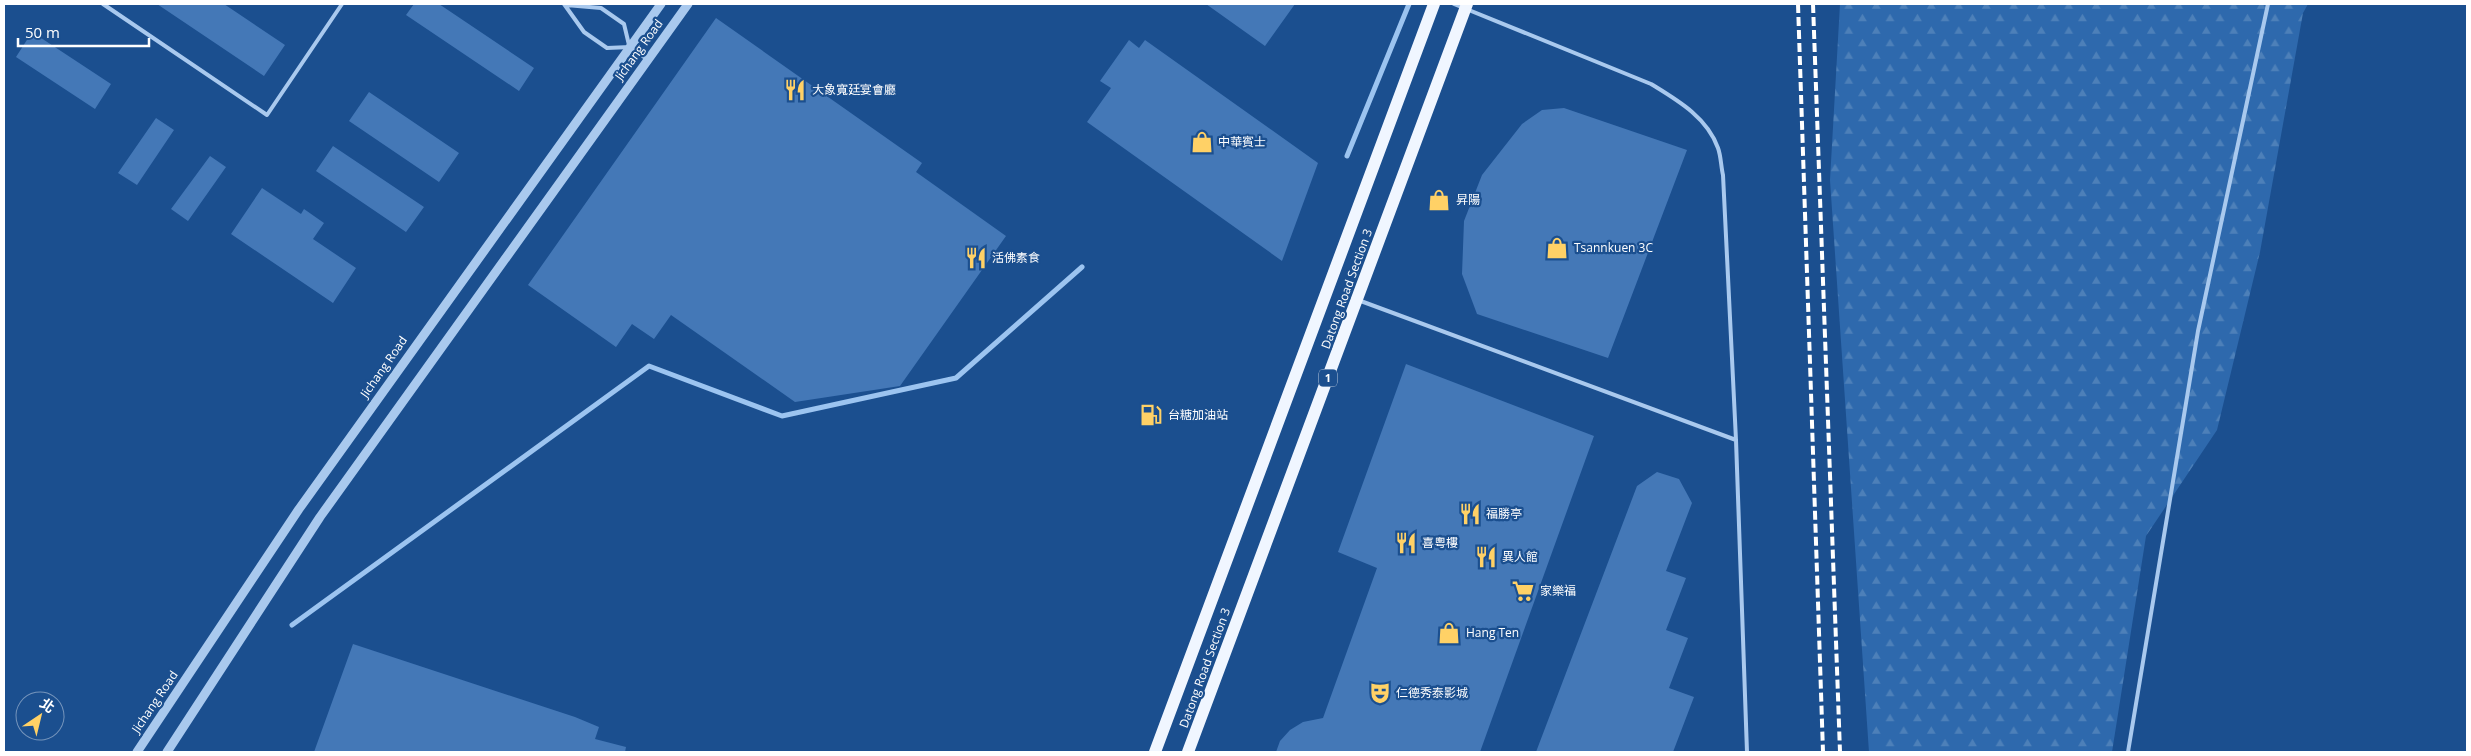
<svg xmlns="http://www.w3.org/2000/svg" width="2471" height="756" viewBox="0 0 2471 756" font-family="'Open Sans','Noto Sans TC',sans-serif">
	<style>
		.forest { fill: url(#forest-firs) }
		.lines { fill: none; stroke-linecap: round; stroke-linejoin: round }
		.stream { stroke: #9cc4f0; stroke-width: 5 }
		.building { fill: #4478b7 }
		.service { stroke: #a9c9ee; stroke-width: 4 }
		.tertiary { stroke: #a9c9ee; stroke-width: 9 }
		.primary { stroke: #f0f6ff; stroke-width: 12 }
		.rail { stroke: #fff; stroke-width: 4; stroke-dasharray: 9 4; stroke-linecap: butt }
		.labels { text-anchor: middle; stroke-width: 4.5; stroke-linejoin: round; paint-order: stroke }
		.shield { fill: #1b4f8f; stroke: #bbcadd; stroke-width: 1 }
		.shield-label { font-size: 11px; font-weight: bold; fill: #fff }
		.street-label { font-size: 12px; fill: #fff; stroke: #1b4f8f }
		.poi-label { font-size: 12px; fill: #fff; stroke: #1b4f8f; text-anchor: start }
	</style>
	<defs>
		<pattern id="forest-firs" width="22" height="20" patternUnits="userSpaceOnUse" patternTransform="scale(1.25)"><rect width="22" height="20" fill="#2e69ad"/><path d="M5 1l3.5 6h-7zM16 11l3.5 6h-7z" fill="#4d80b9"/></pattern>
	</defs>
	<rect width="100%" height="100%" fill="#1b4f8f"/>
	<path class="forest" d="M1840 4H2308L2303 13 2260 252 2217 430 2146 536 2112 752H1869L1830 180Z"/>
	<g class="lines">
		<path class="stream" d="M1347 156 1409 4
			M292 625 649 366 782 416 956 378 1082 267"/>
	</g>
	<path class="building" d="M157 4H224L285 45 264 76Z
		M414 4H439L534 68 519 91 406 15Z
		M1206 4H1295L1265 46Z
		M716 18 922 163 916 172 1006 236 900 386 795 402 671 315 654 339 632 324 616 347 528 285Z
		M32 32 111 84 95 109 16 57Z
		M1129 40 1139 48 1145 40 1318 163 1282 261 1087 122 1111 88 1100 81Z
		M369 92 459 153 439 182 349 121Z
		M1564 108 1687 150 1608 358 1477 314 1462 274 1464 221 1482 175 1522 124 1542 110Z
		M156 118 174 130 137 185 118 173Z
		M333 146 424 207 406 232 316 171Z
		M210 156 226 167 188 221 171 209Z
		M262 188 301 214 304 209 324 223 313 239 356 268 333 303 231 234Z
		M1406 364 1594 436 1480 752H1276L1280 741 1290 730 1303 722 1323 718 1377 568 1338 552Z
		M1657 472 1679 479 1692 503 1666 571 1686 578 1666 630 1688 638 1669 688 1694 697 1673 752H1536L1637 486Z
		M353 644 575 717 599 727 595 739 626 747 625 752H314Z"/>
	<g class="lines">
		<path class="service" d="M103 4 267 115 342 4
			M564 4 584 32 607 48 630 47 647 59
			M1454 4 1651 84C1677 100 1707 117 1718 148 1721 156 1721 167 1723 175L1736 440 1747 752
			M566 5 601 8 624 24 629 45
			M1358 300 1736 440
			M2128 752 2198 331 2268 4"/>
		<path class="tertiary" d="M137 752 299 509 661 4
			M167 752 320 517 688 4"/>
		<path class="primary" d="M1155 752 1434 4
			M1188 752 1467 4"/>
		<path class="rail" d="M1798 4 1823 752
			M1813 4 1840 752"/>
	</g>
	<defs>
		<g id="restaurant-bare" transform="scale(1.725)"><path d="M-5-6h1v4h1v-4h1v4h1v-4h1v5L-1.5 .5V6h-2V.5L-5-1ZM5-6V6H3V1.5H1.5Q1.5-4 5-6Z" fill="#ffd166" stroke="#1b4f8f" stroke-width="2.5" paint-order="stroke"/></g>
		<g id="shop-bare" transform="scale(1.725)"><path d="M-5-2.5h2.3a2.7 3.5 0 0 1 5.4 0H5L5.5 6h-11ZM-1.5-2.5h3a1.5 2.3 0 0 0-3 0Z" fill="#ffd166" stroke="#1b4f8f" stroke-width="2.5" paint-order="stroke"/></g>
		<g id="fuel-bare" transform="scale(1.725)"><path d="M-5.5-6h7V0h2V4h1.3V-2.5L3-4.5l.8-.8L6-3V5H2.5V1h-1V6h-7ZM-4.2-4.7v3.2H.2V-4.7Z" fill="#ffd166" stroke="#1b4f8f" stroke-width="2.5" paint-order="stroke"/></g>
		<g id="supermarket-bare" transform="scale(1.725)"><path d="M-6-5.5h2.5l.6 2H6L4.5 2H-2.5L-4.4-4H-6ZM-1.5 3.2a1.3 1.3 0 1 0 .1 0ZM3 3.2a1.3 1.3 0 1 0 .1 0Z" fill="#ffd166" stroke="#1b4f8f" stroke-width="2.5" paint-order="stroke"/></g>
		<g id="theatre-bare" transform="scale(1.725)"><path d="M-5-5.5Q0-4 5-5.5V0Q5 5 0 6Q-5 5-5 0ZM-3.3-2.5H-1v1.5H-3.3ZM1-2.5H3.3v1.5H1ZM-2.8 1Q0 5.5 2.8 1Z" fill="#ffd166" stroke="#1b4f8f" stroke-width="2.5" paint-order="stroke"/></g>
	</defs>
	<g fill-rule="evenodd">
		<use href="#restaurant-bare" x="795" y="90"/>
		<use href="#shop-bare" x="1202" y="142"/>
		<use href="#shop-bare" x="1439" y="200"/>
		<use href="#shop-bare" x="1557" y="248"/>
		<use href="#restaurant-bare" x="976" y="258"/>
		<use href="#fuel-bare" x="1151" y="415"/>
		<use href="#restaurant-bare" x="1470" y="514"/>
		<use href="#restaurant-bare" x="1406" y="543"/>
		<use href="#restaurant-bare" x="1486" y="557"/>
		<use href="#supermarket-bare" x="1523" y="591"/>
		<use href="#shop-bare" x="1449" y="633"/>
		<use href="#theatre-bare" x="1380" y="693"/>
	</g>
	<g class="labels">
		<rect class="shield" x="1319" y="369.5" width="18" height="17" rx="4"/>
		<g class="shield-label">
			<text x="1328" y="382">1</text>
		</g>
		<g class="street-label">
			<text transform="translate(639 50) rotate(-54)" y="4">Jichang Road</text>
			<text transform="translate(1347 289) rotate(-70)" y="4">Datong Road Section 3</text>
			<text transform="translate(384 367) rotate(-55)" y="4">Jichang Road</text>
			<text transform="translate(1205 668) rotate(-70)" y="4">Datong Road Section 3</text>
			<text transform="translate(155 702) rotate(-56)" y="4">Jichang Road</text>
		</g>
		<g class="poi-label">
			<text x="812" y="94">大象寬廷宴會廳</text>
			<text x="1218" y="146">中華賓士</text>
			<text x="1456" y="204">昇陽</text>
			<text x="1574" y="252">Tsannkuen 3C</text>
			<text x="992" y="262">活佛素食</text>
			<text x="1168" y="419">台糖加油站</text>
			<text x="1486" y="518">福勝亭</text>
			<text x="1422" y="547">喜粵樓</text>
			<text x="1502" y="561">異人館</text>
			<text x="1540" y="595">家樂福</text>
			<text x="1466" y="637">Hang Ten</text>
			<text x="1396" y="697">仁德秀泰影城</text>
		</g>
	</g>
	<rect width="2471" height="756" fill="none" stroke="#ffffff" stroke-width="10"/>
	<g transform="translate(40 716) rotate(35)"><circle r="24" fill="#1b4f8f" stroke="#7695bc"/>
	<path d="M0-4L9 19L0 12L-9 19Z" fill="#ffd166"/>
	<text y="-8" font-size="14" font-weight="bold" text-anchor="middle" fill="#ffffff">北</text>
	</g>
	<path d="M18 38v8h131v-8" fill="none" stroke="#ffffff" stroke-width="2.5"/>
	<text x="25" y="38" font-size="15" fill="#ffffff" stroke="#1b4f8f" stroke-width="4" paint-order="stroke">50 m</text>
</svg>
